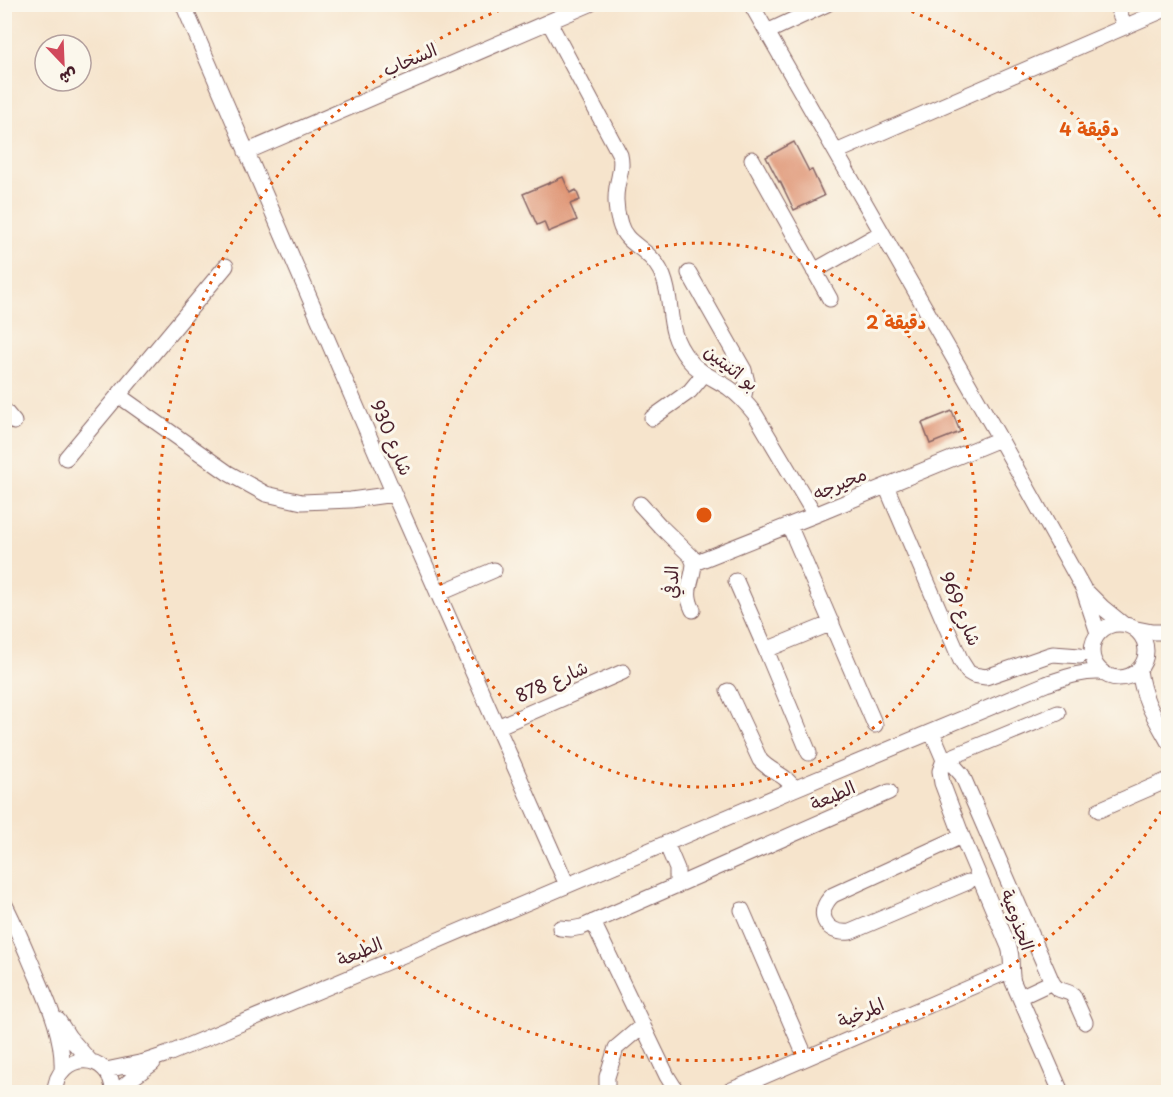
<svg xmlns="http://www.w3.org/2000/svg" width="1173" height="1097" viewBox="0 0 1173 1097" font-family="'Playpen Sans','Playpen Sans Arabic',sans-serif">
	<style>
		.building { fill: #de9271 }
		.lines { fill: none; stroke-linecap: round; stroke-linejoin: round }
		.minor-casing { stroke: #866463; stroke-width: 17 }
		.minor { stroke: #fff; stroke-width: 15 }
		.ring { fill: none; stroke: #e0560e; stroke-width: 3; stroke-dasharray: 3 6 }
		.labels { text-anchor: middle; stroke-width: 6; stroke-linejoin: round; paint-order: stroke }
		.street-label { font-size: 18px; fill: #4a1f2b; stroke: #fbf7ec }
		.centre { fill: #e0560e; stroke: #fbf7ec; stroke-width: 3 }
		.ring-label { font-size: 18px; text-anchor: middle; font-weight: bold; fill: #e0560e; stroke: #fbf7ec; stroke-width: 6; stroke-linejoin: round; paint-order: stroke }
	</style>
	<rect width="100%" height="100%" fill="#fbf7ec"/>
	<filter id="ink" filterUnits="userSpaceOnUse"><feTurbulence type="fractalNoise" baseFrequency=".0167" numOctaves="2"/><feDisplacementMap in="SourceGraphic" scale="12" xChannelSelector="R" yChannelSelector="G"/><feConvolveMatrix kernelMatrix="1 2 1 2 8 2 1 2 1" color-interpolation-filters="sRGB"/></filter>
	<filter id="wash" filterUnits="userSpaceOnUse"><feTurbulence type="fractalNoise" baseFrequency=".008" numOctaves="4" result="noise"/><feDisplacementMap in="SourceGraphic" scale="24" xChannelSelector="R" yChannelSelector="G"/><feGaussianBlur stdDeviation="1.35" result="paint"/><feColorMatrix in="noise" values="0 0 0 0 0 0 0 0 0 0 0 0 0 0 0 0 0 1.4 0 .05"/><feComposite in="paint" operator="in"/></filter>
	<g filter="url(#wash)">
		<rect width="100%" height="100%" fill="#f6e4cc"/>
		<g id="blocks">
			<path class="building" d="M794 142 809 171 812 170 824 196 794 210 780 181 779 182 766 157Z
				M563 177 570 193 576 190 580 200 570 204 577 220 548 232 544 222 537 225 523 194Z
				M952 411 960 432 930 444 922 423Z"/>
		</g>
	</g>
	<g filter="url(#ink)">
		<use href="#blocks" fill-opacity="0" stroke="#866463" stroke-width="1.5"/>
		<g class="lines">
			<g class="minor-casing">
				<path id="minor" d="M183 4 394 494 567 885
					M751 4 1000 439 1083 588 1098 633
					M1116 4 1125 27
					M549 22 620 155C623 167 619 175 617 187 615 199 616 212 620 224 624 239 636 244 647 254 654 260 659 267 663 276 675 306 664 329 688 359 699 373 714 378 729 388 739 395 747 404 755 414L815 515
					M767 32 827 4
					M246 152 590 4
					M836 152 1168 8
					M752 159 830 299
					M814 271 881 233
					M689 273 744 370 747 382 743 399
					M118 395 228 473 266 494 302 502 351 500 394 494
					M4 410 14 422
					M652 418 690 391 704 374
					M66 458 226 266
					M886 486 961 661 968 672 973 675 986 677 1049 655 1053 654 1080 656
					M640 504 660 526 691 556 694 563C693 583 683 589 693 610
					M789 525 875 725
					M694 563 815 515 1000 439
					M736 581 766 650
					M1088 593 1102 607 1123 624
					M438 594 494 570
					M1092 651a27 27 0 1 1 54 0a27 27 0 1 1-54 0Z
					M1137 629 1152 632H1168
					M1139 670C1143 700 1154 716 1168 741
					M728 691 760 760C770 772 786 774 794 789
					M497 727 623 672
					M932 732 944 760 954 766 962 775 1052 982C1058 993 1065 989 1073 995L1085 1022
					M809 753 766 650 832 623
					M944 760 940 771 942 783 962 836 1009 947C1013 959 1010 970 1013 982L1061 1092
					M944 760 1058 713
					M1099 810 1168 780
					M962 836 833 895C814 912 825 935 850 932L968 882
					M666 843 677 869V886
					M4 903C15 924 24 946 33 967 47 1000 64 1035 62 1071
					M742 910 806 1058
					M593 922 667 1076 677 1092
					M560 928 571 929 582 927 889 792
					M1020 997 1052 982
					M58 1020 69 1037 90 1061
					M106 1070 144 1062 168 1054 401 956 794 789 1046 684C1064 678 1081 671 1101 672
					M55 1092C56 1050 113 1051 113 1092
					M117 1092 134 1077 153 1063
					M607 1092V1077L616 1048 643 1025
					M727 1092 1011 970"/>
			</g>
			<use href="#minor" class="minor"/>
		</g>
	</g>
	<g class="ring">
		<circle cx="704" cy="515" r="272"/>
		<path d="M1166 804A545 545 0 1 1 513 5M895 5A545 545 0 0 1 1166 226"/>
	</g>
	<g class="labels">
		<g class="street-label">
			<text transform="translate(410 60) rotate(-23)" y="6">السحاب</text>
			<text transform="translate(731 368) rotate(38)" y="6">بو اثنيتين</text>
			<text transform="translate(391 438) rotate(67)" y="6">شارع 930</text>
			<text transform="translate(840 484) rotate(-23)" y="6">محيرجه</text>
			<text transform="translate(672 582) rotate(-89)" y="6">الدفي</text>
			<text transform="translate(960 609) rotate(67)" y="6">شارع 969</text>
			<text transform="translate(552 682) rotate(-24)" y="6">شارع 878</text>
			<text transform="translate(833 796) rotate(-24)" y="6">الطبعة</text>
			<text transform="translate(1017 920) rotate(70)" y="6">الجذوعية</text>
			<text transform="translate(360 952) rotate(-23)" y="6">الطبعة</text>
			<text transform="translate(861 1013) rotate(-23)" y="6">المرخية</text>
		</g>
	</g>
	<circle cx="704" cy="515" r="9" class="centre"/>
	<g class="ring-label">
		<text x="1089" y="136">4 دقيقة</text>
		<text x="896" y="329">2 دقيقة</text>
	</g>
	<rect width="1173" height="1097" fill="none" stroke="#fbf7ec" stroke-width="24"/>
	<g transform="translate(63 63) rotate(157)"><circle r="28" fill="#fbf7ec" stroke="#b4a19f" stroke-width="1.5"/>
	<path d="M0-4.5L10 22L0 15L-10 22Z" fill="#d1495b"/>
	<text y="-9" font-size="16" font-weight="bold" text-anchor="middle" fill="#4a1f2b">ش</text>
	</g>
</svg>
